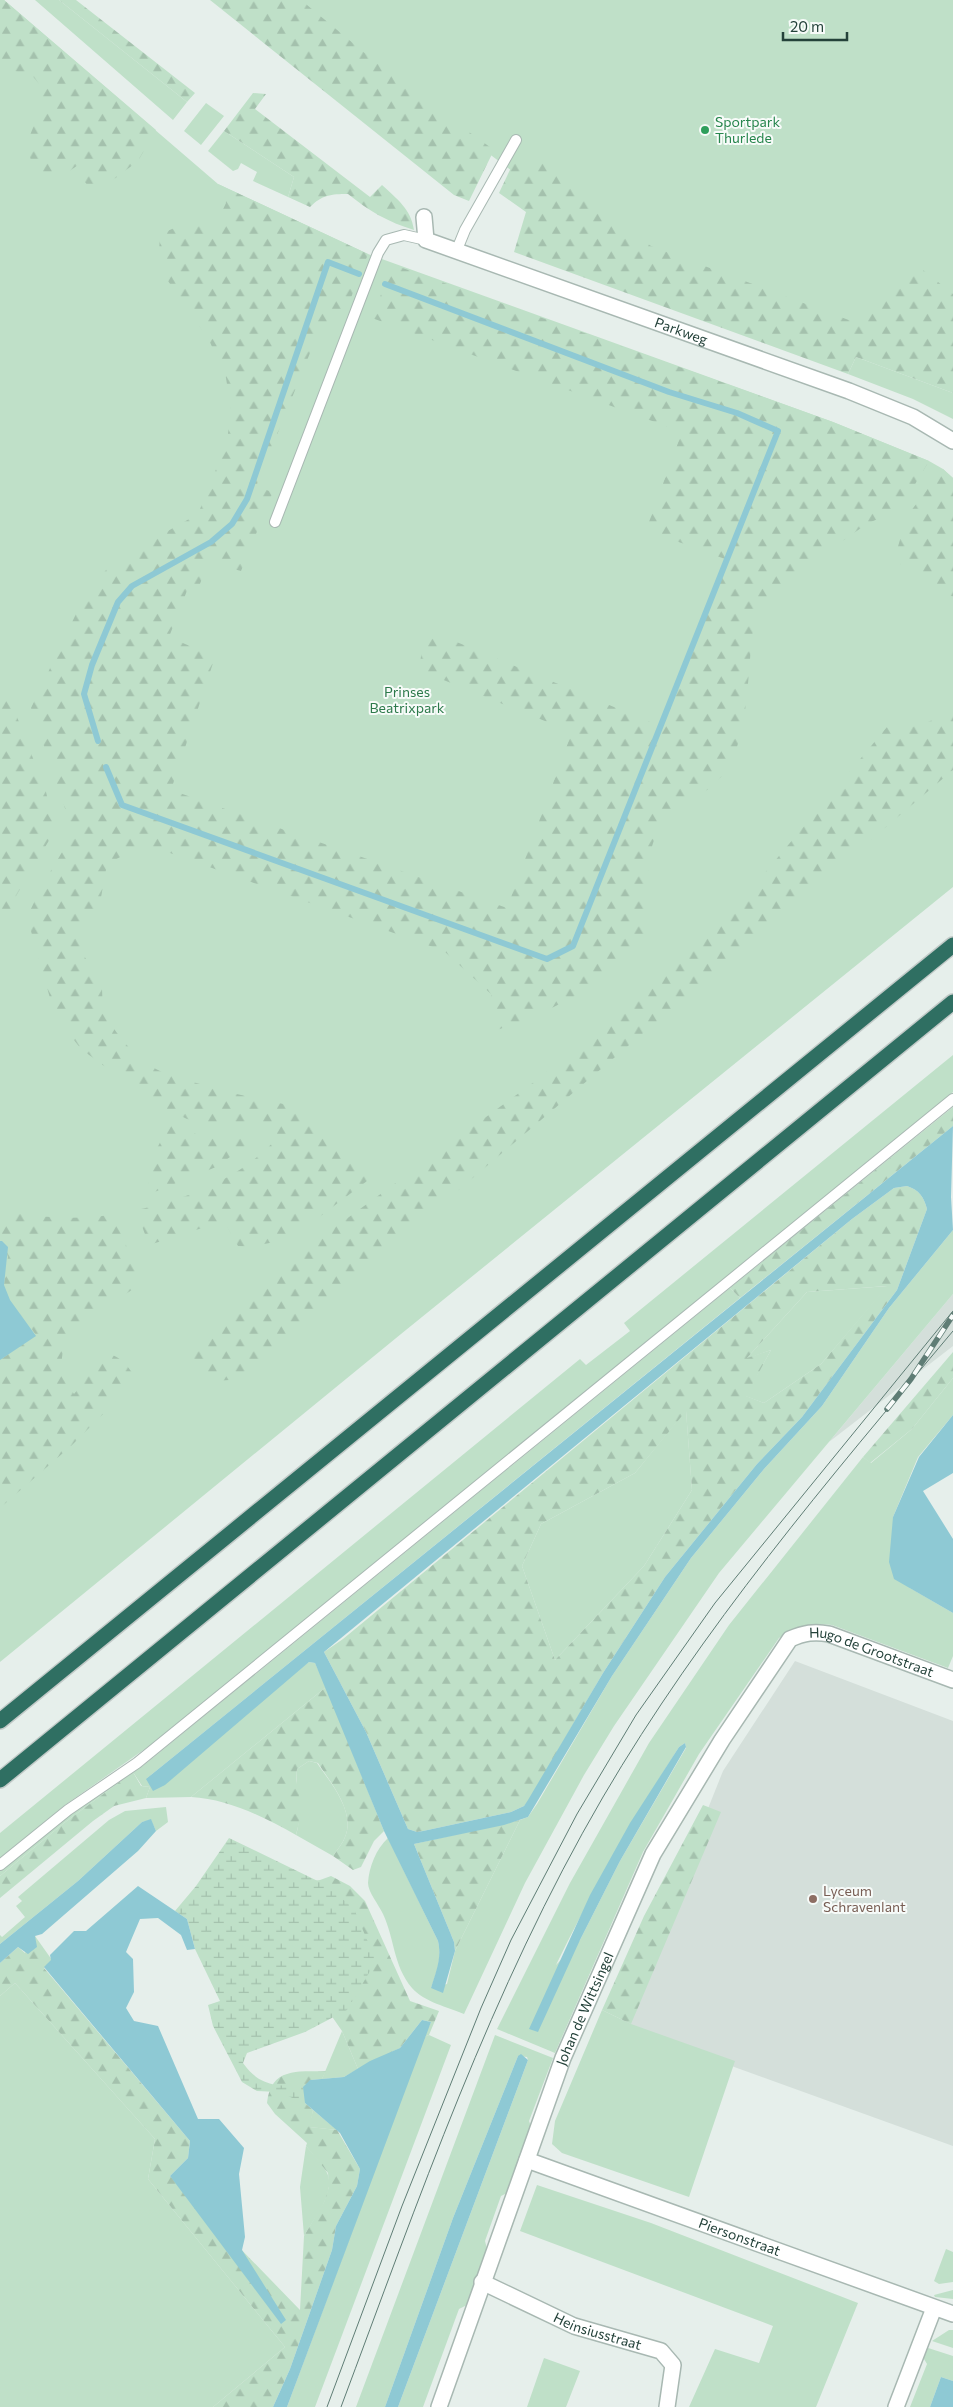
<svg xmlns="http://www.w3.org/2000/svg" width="953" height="2407" viewBox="0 0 953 2407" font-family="Commissioner,sans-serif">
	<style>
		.built { fill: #d4dfda }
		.green { fill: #bfe0c8; fill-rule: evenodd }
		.forest { fill: url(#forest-firs); fill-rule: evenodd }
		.wetland { fill: url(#wetland-marsh) }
		.water { fill: #8ec9d4; fill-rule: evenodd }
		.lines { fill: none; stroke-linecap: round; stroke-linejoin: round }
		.stream { stroke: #8ec9d4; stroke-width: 6 }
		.lane-casing { stroke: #a8b8b2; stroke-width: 12 }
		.street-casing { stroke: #a8b8b2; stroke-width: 18 }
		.highway-casing { stroke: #c2cac8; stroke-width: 18 }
		.lane { stroke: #fff; stroke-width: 10 }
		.street { stroke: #fff; stroke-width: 15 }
		.highway { stroke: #2f6f62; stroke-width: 15 }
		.tram { stroke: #5f7d75; stroke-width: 1 }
		.rail-casing { stroke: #5f7d75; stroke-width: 5.5 }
		.rail { stroke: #f7fbf9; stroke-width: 4; stroke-dasharray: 11; stroke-linecap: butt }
		.leisure-dot { fill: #2e9e5b; stroke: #f7fbf9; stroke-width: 2 }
		.education-dot { fill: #8d6e63; stroke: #f7fbf9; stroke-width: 2 }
		.labels { text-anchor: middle; stroke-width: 4; stroke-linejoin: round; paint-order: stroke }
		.leisure-label { font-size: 14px; fill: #27864d; stroke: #f7fbf9; text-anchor: start }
		.street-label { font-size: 14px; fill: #24423a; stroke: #f7fbf9 }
		.park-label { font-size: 14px; fill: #2d7a4b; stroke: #f7fbf9 }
		.education-label { font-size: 14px; fill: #785e54; stroke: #f7fbf9; text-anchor: start }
	</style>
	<defs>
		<pattern id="forest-firs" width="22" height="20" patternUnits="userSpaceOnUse" patternTransform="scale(1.25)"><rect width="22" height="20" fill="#bfe0c8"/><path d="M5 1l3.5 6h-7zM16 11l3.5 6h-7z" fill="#a4c1ad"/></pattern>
		<pattern id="wetland-marsh" width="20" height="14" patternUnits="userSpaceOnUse" patternTransform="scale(1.25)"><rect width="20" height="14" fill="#bfe0c8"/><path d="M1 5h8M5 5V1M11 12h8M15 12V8" fill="none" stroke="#a4c1ad"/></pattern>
	</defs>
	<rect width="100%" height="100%" fill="#e6efeb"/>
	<path class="built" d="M953 1294V1346L829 1442Z
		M795 1661 953 1721V2146L621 2026 723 1771Z"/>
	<path class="green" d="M0 0H4L218 184 368 254 833 422 929 461 943 469 953 478V887L401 1334 0 1662Z
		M35 0H59L187 102 173 120Z
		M285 0H953V369L630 260Z
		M206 103 224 116 201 145 184 131Z
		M224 131 294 177 288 197 253 181 257 172 241 163 238 169 233 171 208 151Z
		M856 357 953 393V419L913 399 848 374Z
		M953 1055V1092L944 1100 152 1744 65 1805 0 1858V1833L580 1359 586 1365 630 1331 624 1323Z
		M953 1230V1294L719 1573 614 1726 584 1775 525 1883 464 2014C448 2007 424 2002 412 1988 393 1965 395 1940 383 1914 379 1905 368 1892 368 1883 369 1867 376 1849 388 1838L438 1941C442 1958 437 1971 431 1988L447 1984 455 1951 520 1820 528 1817 537 1804 612 1676 691 1558 764 1469 822 1406 889 1308Z
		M888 1286 821 1364 764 1403 745 1396 771 1350 746 1359 807 1292Z
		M730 1288 740 1298 146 1779 309 1662 315 1663 326 1687 191 1797 146 1798 150 1787 142 1786 133 1772 64 1823 0 1876V1870L54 1826 144 1765Z
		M953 1378V1415L918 1457 893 1517 910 1588 953 1613V1656L948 1668 832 1625C812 1622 795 1627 779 1638L699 1754 643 1852 555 2053 497 2029 570 1883 649 1743 729 1625 863 1457 871 1463 912 1429ZM685 1743 686 1748 620 1861 580 1940 556 1965C593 1889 634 1818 679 1747Z
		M686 1410 692 1490 644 1566 555 1660 522 1566 541 1524 635 1473Z
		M309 1761 317 1763C330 1782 356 1812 345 1837 343 1843 337 1850 333 1856L296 1835C303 1813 294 1791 297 1769Z
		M166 1807 168 1822 156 1831 151 1820 142 1822 78 1881 0 1944V1935L2 1937 25 1917 16 1906 22 1901 18 1897 109 1820 125 1811Z
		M15 1983 155 2139 148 2179 285 2347 213 2407H0V1996Z
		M602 2010 631 2024 735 2061 689 2197 562 2153 552 2144 555 2121Z
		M342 2031 358 2069 344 2077 322 2079Z
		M429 2035 451 2045 315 2407H287L424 2037Z
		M495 2035 553 2058 529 2121 532 2129 509 2192 501 2196 485 2241 487 2249 467 2305 459 2309 423 2407H398L528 2060 527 2057 518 2056 453 2218 385 2407H356Z
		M313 2110 337 2130 309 2127Z
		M306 2146C313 2154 321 2162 326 2171 338 2191 313 2220 304 2236L300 2187Z
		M537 2185 651 2223 858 2303 816 2407H689L715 2349 759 2363 773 2326 520 2231Z
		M946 2249 953 2252V2282L939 2284 934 2281Z
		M953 2290V2299L935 2297 934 2295Z
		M949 2330H953V2348L932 2341Z
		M925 2347 953 2356V2381L941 2377 930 2407H910L927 2364 921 2354Z
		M544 2358 580 2371 566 2407H527Z"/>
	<path class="forest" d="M0 0H4L156 130 138 161 109 183 92 190 82 179V162L67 173 46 177 32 163 26 146 38 114 43 89 31 74 0 69Z
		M59 0H76L195 93 187 102Z
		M210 0H301L401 83 494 150 469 201 454 195Z
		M253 93 266 94 255 109 370 197 382 185C397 199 411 209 414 230 388 222 369 211 348 194 331 194 322 195 310 207L288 197 294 177 224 131Z
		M515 159 544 161 613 219 651 246 862 325 913 262 953 294V393L856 357 848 374 514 252 526 212 499 193Z
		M218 184 368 254 347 308 314 343 256 487 273 492 241 571 208 562 197 592 188 588 169 637 215 657 171 790 507 908 572 732 419 670 425 629 660 726 725 559 646 530 682 432 372 318 385 284 397 266 833 422 929 461 896 516C890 517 884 517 878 519 865 523 840 544 827 552 801 567 775 585 760 612 752 625 751 645 750 660 747 693 746 729 732 760 718 792 682 801 661 827 642 852 649 905 647 935L585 991 536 1016 497 1030 491 994 444 951 145 844 107 864 100 903 81 935 80 950 95 972 102 989 103 1013 117 1033 140 1061 168 1075 232 1093 288 1105 300 1113 371 1178 290 1239 249 1247 238 1246 224 1221 149 1245 136 1210C186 1200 243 1177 277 1138V1128L268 1123 203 1122 187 1119 153 1102 81 1049 63 1026 50 998 27 917 44 882 67 844 72 829 31 708 86 593 107 569 134 550 198 514 227 442 231 409 226 378 209 340 168 281 159 254 160 234 189 222H217L226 203Z
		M943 469 953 478V597L894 560 907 516Z
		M7 691 46 792 54 826 51 837 16 896 0 934V775L3 771 0 760V700Z
		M953 709V770L335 1295 242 1374 229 1380 215 1381 186 1357 286 1263 530 1085 635 1002 697 945 758 881 887 727C913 731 931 722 953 709Z
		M953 1107V1126L740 1298 730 1288Z
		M169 1125 202 1136 258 1137 216 1167 152 1193 146 1176 149 1164Z
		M907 1186C919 1190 924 1197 927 1209L897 1290 802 1417 757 1464 665 1577 603 1673 529 1800 524 1806 511 1812 423 1831 417 1832 408 1829 366 1732 324 1652 343 1639 852 1219 894 1188ZM887 1286 821 1364 764 1403 746 1396 771 1350 747 1358 807 1292ZM686 1411 692 1490 644 1566 555 1660 522 1566 541 1524 635 1473Z
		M4 1212C42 1217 77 1221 115 1214L138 1279 136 1287C123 1297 109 1302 96 1310 64 1329 50 1364 74 1394 86 1382 90 1365 103 1353 121 1355 128 1366 137 1380L71 1446 0 1508V1360L36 1335 10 1300 4 1285 8 1257 3 1241H0V1218Z
		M953 1352V1378L912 1429 870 1463 863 1457Z
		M326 1687 384 1831 374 1841 361 1867 353 1870 333 1856C337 1850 343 1843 345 1837 356 1812 330 1782 318 1763L309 1761 297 1769 296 1779 302 1810 296 1835C264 1817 228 1799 191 1797Z
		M133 1772 141 1786 150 1787 146 1798 114 1806 93 1821 0 1898V1876L64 1823Z
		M703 1805 721 1812 631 2024 602 2010 644 1916Z
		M520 1820 455 1951 454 1942 414 1844Z
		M331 1876 350 1886 365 1901 410 2001 439 2011 429 2035 424 2037 431 2022 422 2020 400 2048 358 2069 342 2031 306 1979V1882L320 1880Z
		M35 1936 52 1960 44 1968 190 2141 188 2158 170 2176 300 2310 304 2236 324 2202 329 2187 328 2173 306 2146 307 2143 275 2114 267 2103C271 2067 297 2072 326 2071L322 2079 310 2080 305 2103 313 2110 310 2127 337 2130 360 2169 357 2186 336 2226 332 2250 290 2369 273 2407H213L285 2347 148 2179 155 2139 15 1983 0 1996V1963L18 1947 25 1953Z"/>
	<path class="wetland" d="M229 1838 328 1886 354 1909 376 1961 347 2010 305 2032 247 2053 243 2063C260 2087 276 2085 303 2087L305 2103 278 2092 257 2091 242 2082 213 2026 208 2005 220 2001 195 1949 187 1919 175 1911 196 1886Z"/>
	<path class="water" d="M953 1126 951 1197 953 1230 889 1308 822 1406 764 1469 691 1558 612 1676 528 1817 504 1825 414 1844 454 1942 455 1951 443 1993 431 1988C436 1971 442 1958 438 1941L384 1831 315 1663 309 1662 165 1785 153 1791 146 1779ZM907 1186C919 1190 924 1197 927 1209L897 1290 802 1417 757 1464 665 1577 603 1673 528 1800 524 1806 511 1812 423 1831 417 1832 408 1829 366 1732 324 1652 852 1219 894 1188Z
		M0 1241H2L8 1247 4 1285 10 1300 36 1336 0 1360Z
		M953 1415V1473L923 1491 953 1539V1613L894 1579 889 1562 893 1517 919 1457Z
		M685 1743 686 1747 620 1861 580 1940 538 2032 529 2029 590 1895 630 1823 679 1747Z
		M151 1819 156 1831 138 1851 42 1934 35 1936 37 1947 28 1954 18 1947 0 1963V1944L78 1881 142 1822Z
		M138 1886 187 1919 195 1949 187 1950 181 1935 158 1918 140 1919 126 1952 133 1959 134 1992 126 2008 134 2021 158 2026 198 2119H219L244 2148 239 2174 245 2237 242 2250 286 2320 281 2324 170 2176 188 2158 190 2141 44 1967 51 1960 50 1955 74 1931H86Z
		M422 2020 431 2022 287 2407H273L290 2369 332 2250 336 2226 357 2186 360 2169 340 2133 305 2103 303 2087 310 2080 344 2077 370 2061 400 2048Z
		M521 2054 528 2060 398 2407H385L453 2218 518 2056Z
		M941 2377 953 2381V2407H930Z"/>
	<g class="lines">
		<path class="stream" d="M98 741 84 694 92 665 118 602 132 586 211 542 232 524 247 499 328 262 359 274
			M106 767 122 805 547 959 573 946 778 431 737 413 669 392 385 284"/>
		<g class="lane-casing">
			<path id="lane" d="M456 252 465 230 516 140
				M275 522 378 253 386 240 404 235 426 240
				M0 1865 68 1810 137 1763 953 1099"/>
		</g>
		<g class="street-casing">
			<g id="street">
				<path id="s1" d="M424 217 426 240 849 391 913 417 953 441"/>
				<path id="s2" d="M527 2160 953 2314"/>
				<path id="s3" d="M482 2282 574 2326 661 2351 673 2365 667 2407"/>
				<path id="s4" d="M439 2407 563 2058 653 1854 722 1740 790 1639C804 1633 814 1631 829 1634L953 1680"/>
				<path d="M896 2407 934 2308"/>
			</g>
		</g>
		<g class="highway-casing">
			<path id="highway" d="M0 1721 953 945
				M0 1780 953 1002"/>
		</g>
		<use href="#lane" class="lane"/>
		<use href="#street" class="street"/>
		<use href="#highway" class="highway"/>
		<path class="tram" d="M327 2407 402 2206 481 2008 511 1940 577 1814 636 1715 715 1603 953 1311
			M341 2407C419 2199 491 1989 603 1797 702 1628 828 1480 953 1331"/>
		<g class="rail-casing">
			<path id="rail" d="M887 1409 911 1379 953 1315"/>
		</g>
		<use href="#rail" class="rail"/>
	</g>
	<circle class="leisure-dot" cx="705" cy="130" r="5"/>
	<circle class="education-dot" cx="813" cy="1899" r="5"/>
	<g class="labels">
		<g class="leisure-label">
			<text x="715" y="127">Sportpark<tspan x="715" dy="16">Thurlede</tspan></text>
		</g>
		<g class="street-label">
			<text dy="5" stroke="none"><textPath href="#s1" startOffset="294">Parkweg</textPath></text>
			<text dy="5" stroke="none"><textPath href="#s4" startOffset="934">Hugo de Grootstraat</textPath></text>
			<text dy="5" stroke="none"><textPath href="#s4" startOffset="424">Johan de Wittsingel</textPath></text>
			<text dy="5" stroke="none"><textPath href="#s2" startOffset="226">Piersonstraat</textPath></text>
			<text dy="5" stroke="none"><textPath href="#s3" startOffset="126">Heinsiusstraat</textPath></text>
		</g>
		<g class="park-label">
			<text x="407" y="697">Prinses<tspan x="407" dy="16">Beatrixpark</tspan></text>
		</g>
		<g class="education-label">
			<text x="823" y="1896">Lyceum<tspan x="823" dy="16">Schravenlant</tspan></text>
		</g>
	</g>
	<path d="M783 32v8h64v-8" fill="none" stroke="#24423a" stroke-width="2.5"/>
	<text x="790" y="32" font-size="15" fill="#24423a" stroke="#f7fbf9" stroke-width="4" paint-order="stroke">20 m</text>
</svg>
